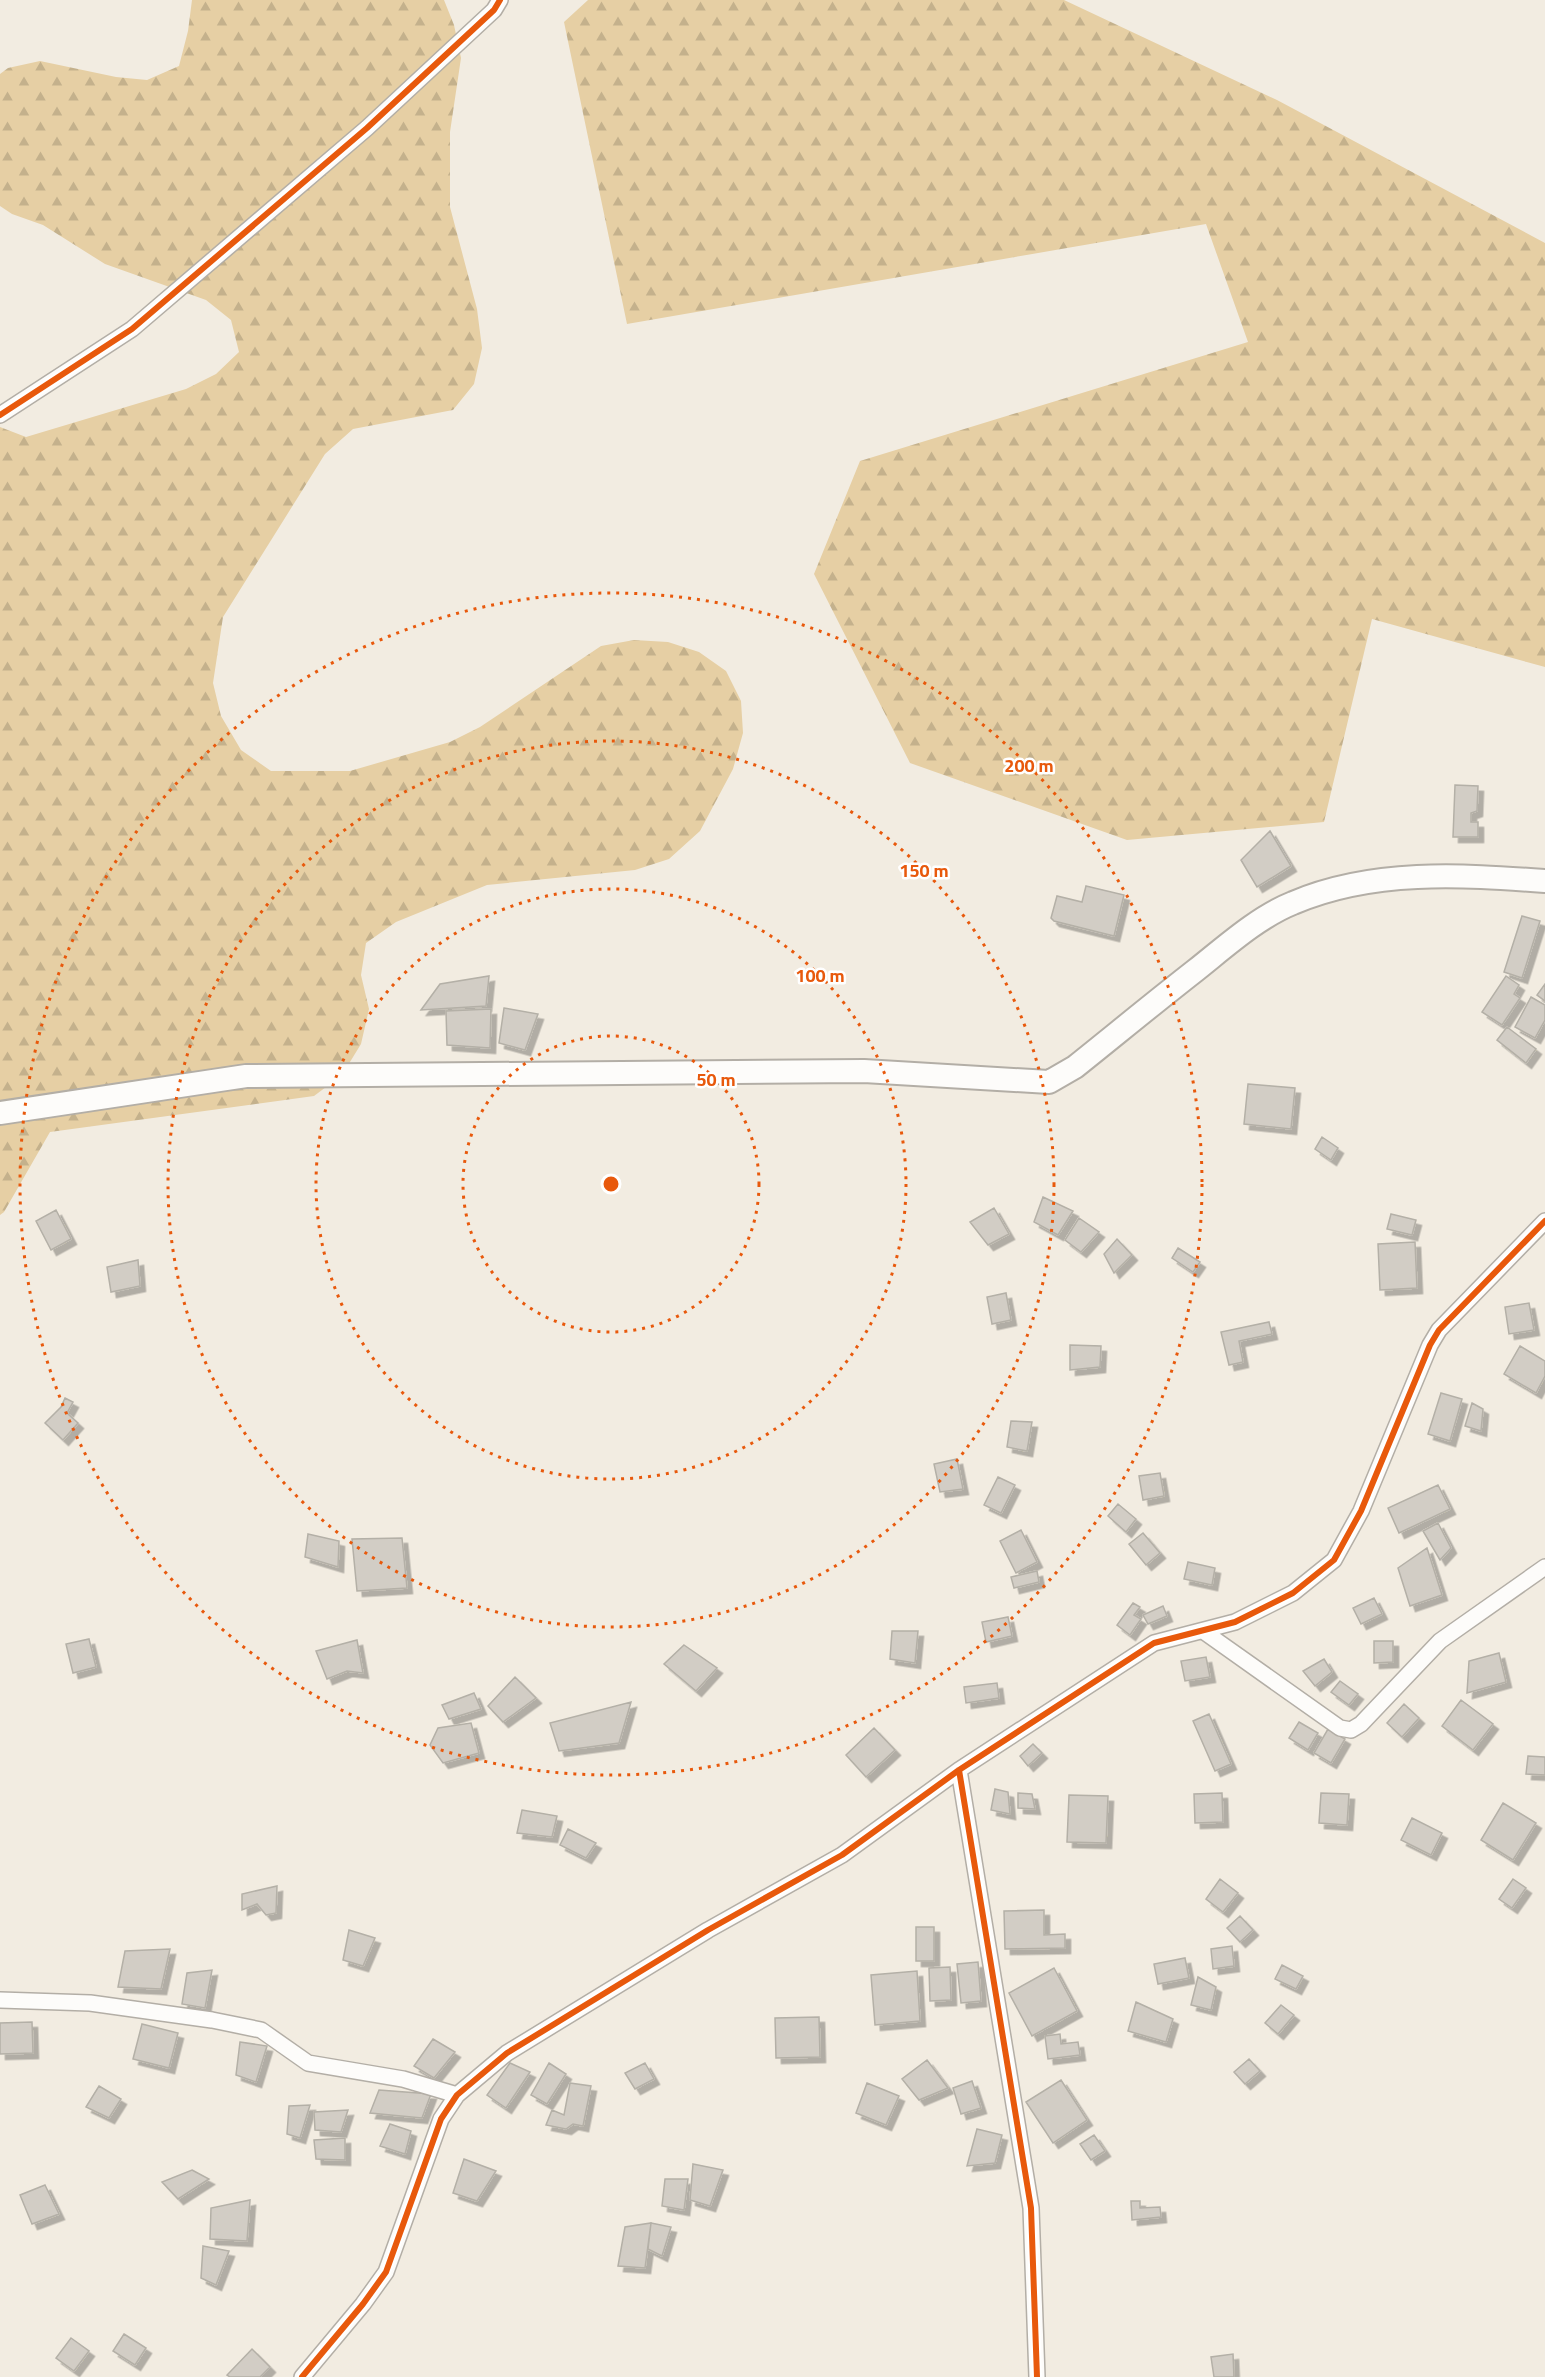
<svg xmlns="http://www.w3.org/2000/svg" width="1545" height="2377" viewBox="0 0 1545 2377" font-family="'Titillium Web',sans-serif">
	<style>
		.forest { fill: url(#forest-firs) }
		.building { fill: #d2cdc5; stroke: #b4b0a7; stroke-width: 1.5; filter: url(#shadow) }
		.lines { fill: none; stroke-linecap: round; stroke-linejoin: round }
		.street-casing { stroke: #b3aea6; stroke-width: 18 }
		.secondary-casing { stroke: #b3aea6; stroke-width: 26 }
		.street { stroke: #fdfcfa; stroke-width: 15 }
		.secondary { stroke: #fdfcfa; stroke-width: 22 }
		.cycleway-casing { stroke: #fff; stroke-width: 10 }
		.cycleway { stroke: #e8590c; stroke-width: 6 }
		.ring { fill: none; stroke: #e8590c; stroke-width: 3; stroke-dasharray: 3 6 }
		.centre { fill: #e8590c; stroke: #fff; stroke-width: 3 }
		.ring-label { font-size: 18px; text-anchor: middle; font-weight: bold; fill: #e8590c; stroke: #fff; stroke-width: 5; stroke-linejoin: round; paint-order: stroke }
	</style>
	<defs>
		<pattern id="forest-firs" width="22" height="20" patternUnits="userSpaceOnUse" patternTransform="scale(1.5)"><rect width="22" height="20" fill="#e6cfa4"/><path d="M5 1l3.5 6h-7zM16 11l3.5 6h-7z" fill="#c4b18c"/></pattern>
		<filter id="shadow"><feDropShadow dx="5.5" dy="5.5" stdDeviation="0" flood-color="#0004"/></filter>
	</defs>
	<rect width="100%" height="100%" fill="#f2ece1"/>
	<path class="forest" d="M192 0H444L454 25 461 58 450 132V207L477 309 482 348 474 384 453 410 353 429 325 454 223 617 213 683 221 716 241 750 271 771H350L450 742 480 727 601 646 634 640 668 642 699 652 726 671 741 701 743 733 733 769 700 831 669 859 635 870 487 885 396 922 366 943 361 975 369 1009 361 1044 342 1075 314 1096 50 1132 4 1212 0 1215V427L26 437 186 389 216 374 239 352 231 320 206 300 105 264 43 225 12 214 0 206V74L8 68 40 61 116 77 147 80 179 66 188 31Z
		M588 0H1064L1277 100 1545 243V667L1372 619 1324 822 1127 840 910 763 814 574 860 461 1248 342 1206 224 627 324 564 22Z"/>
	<path class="building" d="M1455 785 1478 786 1477 811 1471 813V822H1478V837H1453Z
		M1270 831 1291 866 1257 887 1241 860Z
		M1086 886 1124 895 1114 936 1054 921 1051 918 1057 896 1082 902Z
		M1522 916 1540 921 1522 978 1504 972Z
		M489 976 486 1006 421 1010 440 984Z
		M1506 976 1519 985 1514 994 1520 998 1502 1025 1482 1012Z
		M1545 984V1001L1537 995Z
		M1531 997 1545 1005V1020L1535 1038 1515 1027Z
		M504 1008 538 1014 525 1050 499 1043Z
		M491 1009 490 1048 447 1045 446 1011Z
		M1507 1027 1536 1049 1526 1063 1497 1040Z
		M1248 1084 1295 1088 1291 1129 1244 1124Z
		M1322 1137 1338 1148 1331 1160 1315 1149Z
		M1043 1197 1073 1211 1058 1235 1034 1222Z
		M994 1208 1009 1234 988 1245 970 1222Z
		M56 1210 71 1239 51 1250 36 1221Z
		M1391 1214 1416 1220 1412 1235 1387 1229Z
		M1079 1218 1099 1232 1081 1252 1065 1240Z
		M1117 1239 1132 1255 1114 1273 1104 1254Z
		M1415 1242 1417 1288 1380 1290 1378 1244Z
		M1178 1248 1200 1262 1193 1272 1172 1258Z
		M138 1260 140 1286 111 1292 107 1267Z
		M1006 1293 1011 1320 992 1324 987 1297Z
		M1529 1303 1534 1330 1509 1334 1505 1307Z
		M1269 1322 1272 1334 1239 1341 1243 1362 1229 1365 1221 1332Z
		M1070 1345 1101 1346 1100 1367 1070 1370Z
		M1520 1346 1545 1361V1376L1536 1393 1504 1374Z
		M1441 1393 1462 1399 1450 1441 1428 1434Z
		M65 1398 73 1402 67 1413 78 1423 63 1440 45 1423 61 1407Z
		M1472 1403 1483 1409 1481 1431 1465 1426Z
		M1011 1421 1032 1422 1027 1451 1007 1447Z
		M957 1459 963 1489 940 1492 934 1464Z
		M1160 1473 1164 1496 1143 1500 1139 1476Z
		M998 1477 1015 1485 1001 1513 984 1505Z
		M1438 1485 1450 1509 1399 1533 1388 1508Z
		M1118 1504 1136 1519 1126 1532 1108 1516Z
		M1438 1523 1451 1548 1440 1560 1423 1531Z
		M1021 1530 1037 1562 1016 1573 1000 1541Z
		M1143 1533 1160 1553 1146 1565 1129 1544Z
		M308 1534 339 1541 338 1567 305 1557Z
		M402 1538 407 1588 357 1591 352 1539Z
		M1427 1548 1442 1595 1410 1606 1398 1568Z
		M1188 1562 1215 1568 1212 1585 1184 1579Z
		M1037 1571 1039 1582 1014 1588 1011 1577Z
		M1374 1598 1382 1614 1361 1624 1353 1608Z
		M1133 1603 1140 1607 1134 1615 1141 1619 1130 1635 1117 1625Z
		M1163 1606 1167 1616 1148 1624 1143 1615Z
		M1008 1617 1012 1636 986 1642 982 1622Z
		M892 1631H918L915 1663 890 1659Z
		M89 1639 96 1667 73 1673 66 1644Z
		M357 1640 363 1673 347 1671 327 1679 316 1651Z
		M1374 1641H1393V1662L1374 1663Z
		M684 1645 717 1668 696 1691 664 1664Z
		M1499 1653 1506 1682 1467 1693 1469 1661Z
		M1206 1657 1210 1677 1185 1681 1181 1661Z
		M1324 1659 1332 1672 1315 1686 1303 1671Z
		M515 1677 536 1698 503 1722 488 1706Z
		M1340 1681 1358 1694 1349 1705 1331 1692Z
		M997 1683 999 1698 966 1703 964 1687Z
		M474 1693 481 1709 449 1719 442 1705Z
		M1461 1700 1493 1724 1473 1750 1442 1726Z
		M631 1702 619 1743 559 1751 550 1723Z
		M1404 1704 1419 1718 1402 1737 1387 1723Z
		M1209 1714 1231 1764 1215 1771 1193 1721Z
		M1299 1722 1318 1733 1308 1750 1289 1738Z
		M471 1723 479 1753 443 1763 430 1745 438 1728Z
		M874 1728 895 1750 866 1777 846 1755Z
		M1328 1729 1345 1739 1331 1763 1314 1753Z
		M1033 1744 1042 1753 1028 1766 1020 1756Z
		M1528 1756 1545 1757V1775L1526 1774Z
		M995 1789 1008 1792 1010 1814 991 1810Z
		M1018 1793 1032 1794 1035 1809 1018 1808Z
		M1222 1793 1223 1822 1195 1823 1194 1794Z
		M1321 1793 1349 1794 1347 1825 1319 1823Z
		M1069 1795 1108 1796 1106 1843 1067 1842Z
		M1503 1803 1536 1823 1513 1860 1481 1840Z
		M522 1810 557 1816 552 1837 517 1833Z
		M1412 1818 1442 1833 1431 1855 1401 1840Z
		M568 1829 596 1843 586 1858 560 1845Z
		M1220 1879 1238 1893 1223 1912 1206 1899Z
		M1513 1879 1526 1888 1512 1908 1499 1899Z
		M277 1886 276 1913 266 1915 257 1904 242 1910V1894Z
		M1044 1910V1935L1065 1934V1948L1005 1949 1004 1911Z
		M1240 1916 1253 1930 1240 1942 1227 1928Z
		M916 1927H934V1961H916Z
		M349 1930 375 1938 363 1966 343 1960Z
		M1232 1946 1234 1966 1213 1969 1211 1949Z
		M170 1949 161 1989 118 1987 125 1951Z
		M1185 1958 1189 1978 1158 1984 1154 1964Z
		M978 1962 981 2001 961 2003 957 1964Z
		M1282 1965 1303 1976 1296 1989 1275 1979Z
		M950 1967 951 2000 930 2001 929 1968Z
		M1054 1968 1077 2011 1032 2036 1009 1993Z
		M212 1970 205 2008 182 2004 187 1973Z
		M917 1971 920 2021 875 2025 871 1975Z
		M1198 1977 1216 1987 1211 2010 1191 2005Z
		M1136 2002 1173 2019 1166 2042 1128 2031Z
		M1281 2005 1294 2015 1278 2034 1265 2023Z
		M819 2017 820 2057 776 2058 775 2018Z
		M32 2022 33 2053 0 2054V2023Z
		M142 2024 178 2033 169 2068 133 2059Z
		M1060 2034 1061 2044 1078 2042 1080 2055 1048 2059 1045 2036Z
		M433 2039 455 2052 434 2078 414 2066Z
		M240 2042 267 2046 256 2082 236 2075Z
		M1249 2059 1260 2071 1245 2084 1234 2072Z
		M927 2060 948 2088 919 2100 902 2079Z
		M510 2063 530 2072 506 2108 487 2095Z
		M549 2063 566 2074 547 2104 531 2095Z
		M645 2063 654 2079 635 2089 625 2073Z
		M1061 2080 1087 2120 1053 2143 1026 2102Z
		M972 2081 981 2108 961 2114 953 2088Z
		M570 2083 591 2086 583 2126 573 2124 566 2129 546 2125 552 2110 564 2115Z
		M867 2083 899 2096 886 2125 856 2113Z
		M99 2086 121 2099 109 2118 86 2107Z
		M379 2090 431 2094 422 2118 370 2113Z
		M310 2105 300 2138 287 2134 289 2106Z
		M348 2110 341 2132 315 2130 314 2112Z
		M390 2124 411 2131 405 2154 380 2146Z
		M977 2129 1002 2135 995 2163 967 2166Z
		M1094 2135 1105 2151 1091 2160 1080 2144Z
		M345 2138V2160L316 2159 314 2140Z
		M464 2159 496 2171 477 2201 453 2193Z
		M693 2164 723 2170 710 2206 690 2200Z
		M192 2170 209 2179 178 2199 162 2182Z
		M665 2179H688L684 2210 662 2206Z
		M45 2185 59 2214 32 2224 20 2195Z
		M250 2200 247 2241 210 2239 211 2208Z
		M1131 2201H1140V2208L1160 2207 1161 2217 1132 2220Z
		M651 2223 671 2227 662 2256 648 2249Z
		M651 2223 645 2268 618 2266 625 2227Z
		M203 2246 229 2251 216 2285 201 2278Z
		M124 2334 146 2348 135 2365 113 2351Z
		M71 2338 89 2351 74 2371 56 2358Z
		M252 2349 270 2367 260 2377H230L227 2375Z
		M1233 2354 1234 2377H1214L1211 2357Z"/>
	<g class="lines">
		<g class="street-casing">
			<path id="street" d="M0 415 132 329 367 128 494 10 500 0
				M1203 1631 1340 1728 1351 1730 1361 1724 1440 1641 1545 1567
				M959 1770 1031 2208 1037 2377
				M0 2000 90 2003 212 2020 261 2030 308 2063 403 2079 457 2095
				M302 2377 363 2304 386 2272 441 2119 457 2095 507 2053 708 1930 842 1855 959 1770 1154 1643 1235 1622 1293 1593 1334 1560 1361 1511 1430 1345 1439 1330 1545 1221"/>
		</g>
		<g class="secondary-casing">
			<path id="secondary" d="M0 1113 246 1076 864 1071 1049 1082 1075 1067C1115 1035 1155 1002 1196 970 1225 947 1258 917 1293 903 1372 869 1461 875 1545 881"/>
		</g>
		<use href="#street" class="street"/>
		<use href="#secondary" class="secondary"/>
		<g class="cycleway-casing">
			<path id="cycleway" d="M0 415 132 329 367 128 494 10 500 0
				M959 1770 1031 2208 1037 2377
				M302 2377 363 2304 386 2272 441 2119 457 2095 507 2053 708 1930 842 1855 959 1770 1154 1643 1235 1622 1293 1593 1334 1560 1361 1511 1430 1345 1439 1330 1545 1221"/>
		</g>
		<use href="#cycleway" class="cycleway"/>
	</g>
	<g class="ring">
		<circle cx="611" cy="1184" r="148"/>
		<circle cx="611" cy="1184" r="295"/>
		<circle cx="611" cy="1184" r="443"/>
		<circle cx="611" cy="1184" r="591"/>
	</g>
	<circle cx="611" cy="1184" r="9" class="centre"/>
	<g class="ring-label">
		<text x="1029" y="772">200 m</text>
		<text x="924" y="877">150 m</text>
		<text x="820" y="982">100 m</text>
		<text x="716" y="1086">50 m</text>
	</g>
</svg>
